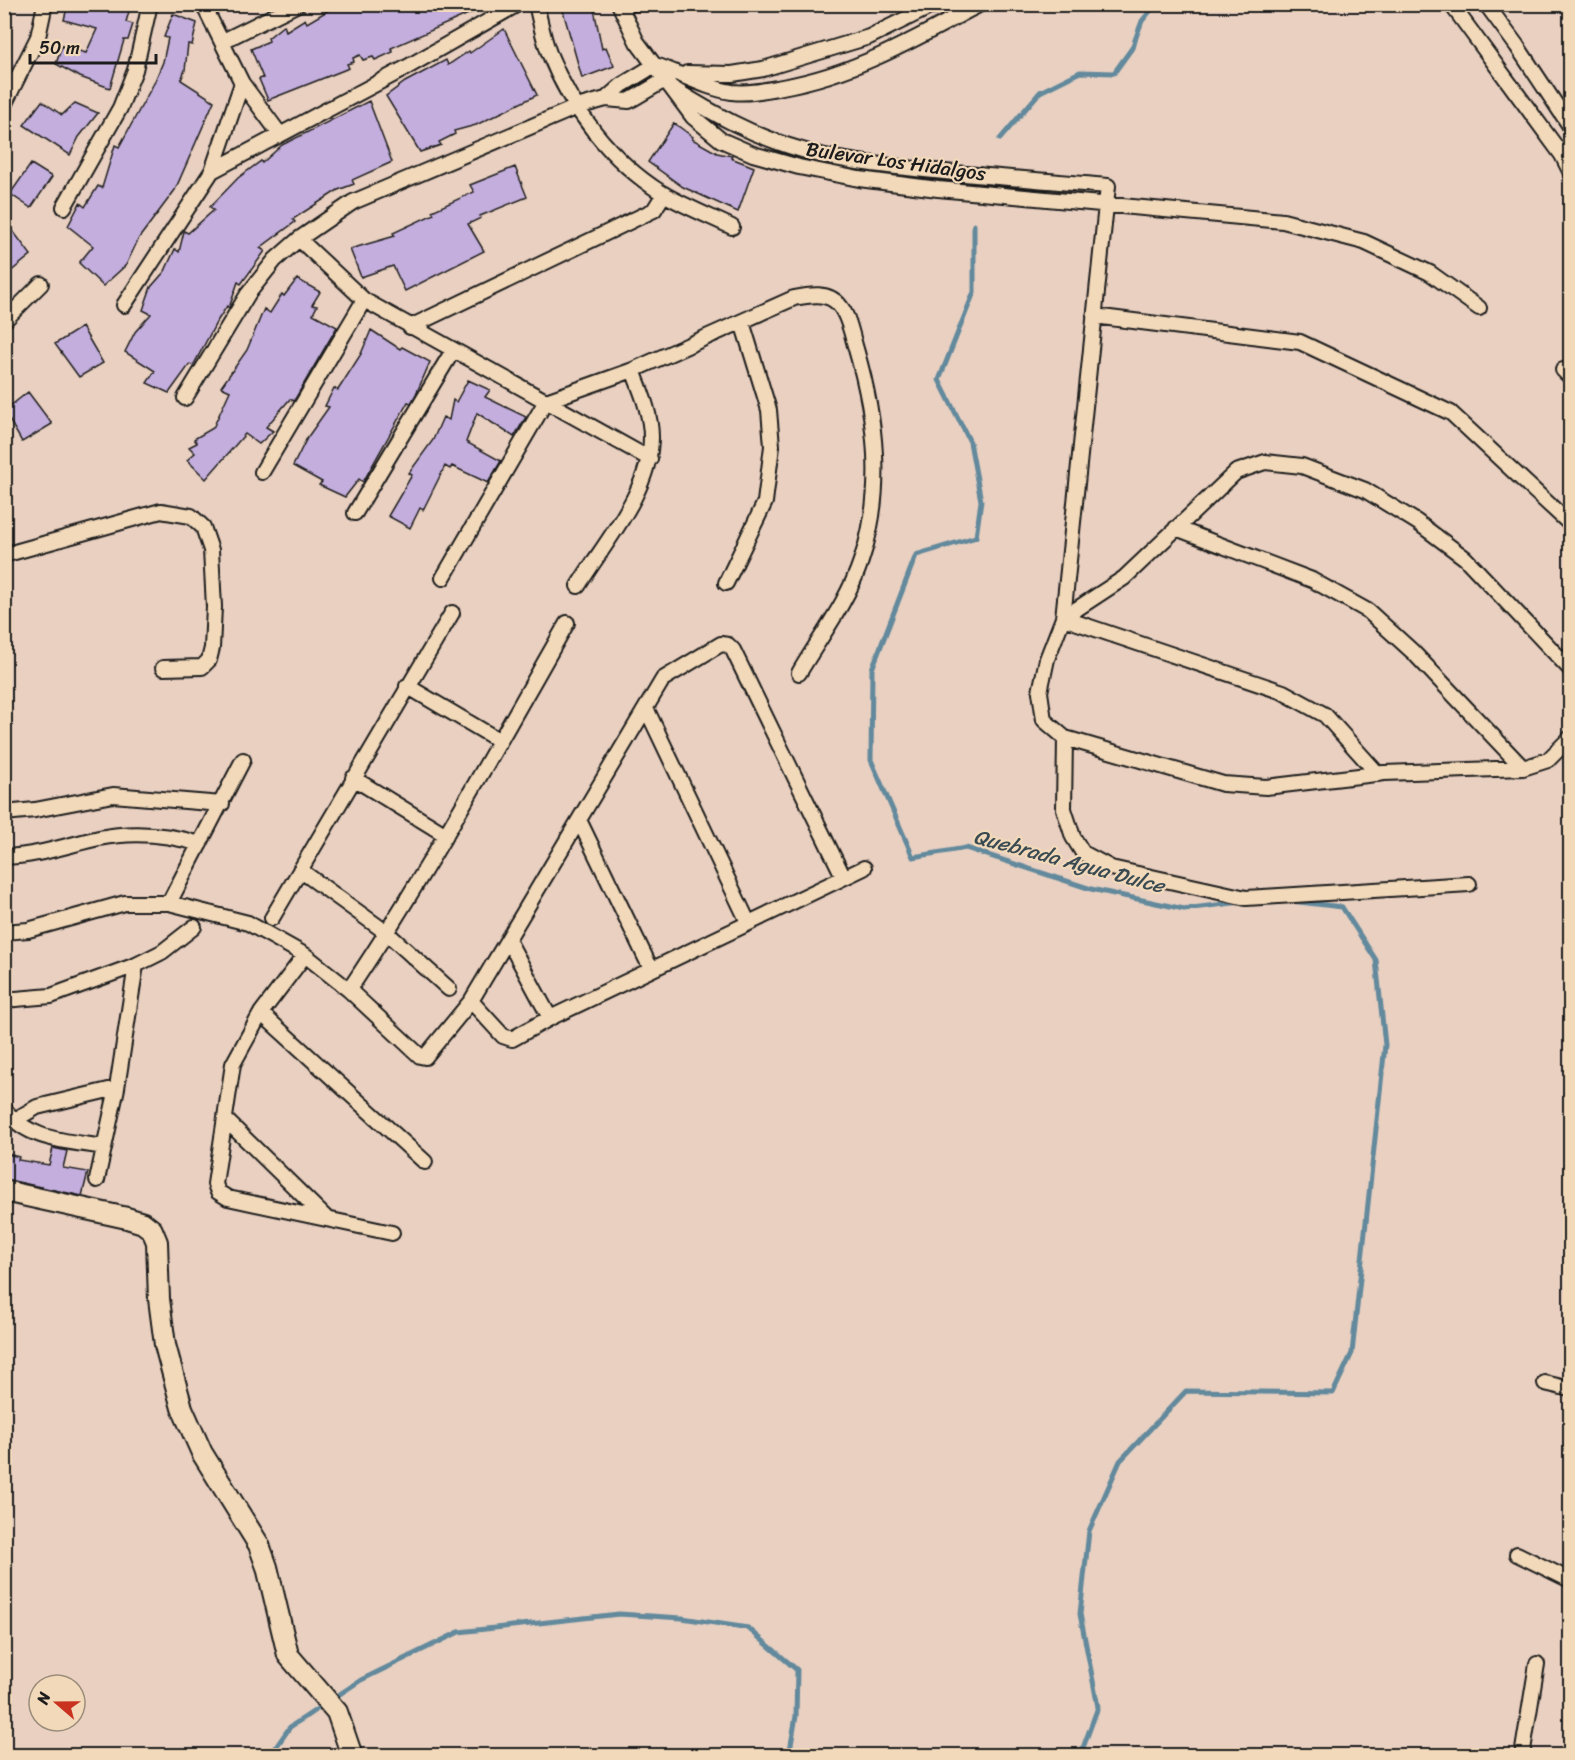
<svg xmlns="http://www.w3.org/2000/svg" width="1575" height="1760" viewBox="0 0 1575 1760" font-family="Sriracha,sans-serif">
	<style>
		.lines { fill: none; stroke-linecap: round; stroke-linejoin: round }
		.stream { stroke: #62899c; stroke-width: 5 }
		.building { fill: #c4aedd; stroke: #1c1c1c; stroke-width: 1.5 }
		.lane-casing { stroke: #1c1c1c; stroke-width: 11 }
		.street-casing { stroke: #1c1c1c; stroke-width: 18 }
		.secondary-casing { stroke: #1c1c1c; stroke-width: 24 }
		.lane { stroke: #f2d9ba; stroke-width: 7 }
		.street { stroke: #f2d9ba; stroke-width: 14 }
		.secondary { stroke: #f2d9ba; stroke-width: 20 }
		.labels { text-anchor: middle; stroke-width: 4.5; stroke-linejoin: round; paint-order: stroke }
		.street-label { font-size: 20px; fill: #1c1c1c; stroke: #f2d9ba }
		.water-label { font-size: 21px; font-style: italic; fill: #394a52; stroke: #f2d9ba }
	</style>
	<rect width="100%" height="100%" fill="#e9d0c1"/>
	<filter id="ink" filterUnits="userSpaceOnUse"><feTurbulence type="fractalNoise" baseFrequency=".0167" numOctaves="2"/><feDisplacementMap in="SourceGraphic" scale="12" xChannelSelector="R" yChannelSelector="G"/><feConvolveMatrix kernelMatrix="1 2 1 2 8 2 1 2 1" color-interpolation-filters="sRGB"/></filter>
	<g filter="url(#ink)">
		<g class="lines">
			<path class="stream" d="M1000 139 1040 92 1080 72 1114 73 1132 48 1142 21 1156 4
				M974 225V292L939 380 970 442 981 501 976 537 916 555 872 669 871 760 913 857 966 848 1091 889 1184 909 1241 902
				M274 1756V1750L290 1727 361 1680 459 1632 619 1614 682 1618 748 1628 797 1670 796 1716 789 1756
				M1080 1756 1098 1707 1080 1614 1089 1531 1120 1461 1186 1391 1333 1393 1352 1353 1385 1045 1376 960 1342 907 1291 901"/>
		</g>
		<path class="building" d="M68 4H131L126 22 133 24 128 40H124L110 88 80 77 56 64 62 46 86 53 97 29 64 20Z
			M339 4H491L391 48 393 52 375 60 373 57 363 60 360 55 353 58 354 62 347 64 349 68 268 100 259 79 263 78 251 49 269 41 268 38 284 25 286 31 305 19 307 23Z
			M561 4H593L602 49 606 47 614 66 582 78Z
			M173 14 197 23 192 45 188 44 185 70 181 80 214 101 175 190 139 238 126 265 103 286 79 263 93 246 68 226 80 203 85 207 98 186 102 188 115 145 119 147 154 83 163 62 168 38 164 37Z
			M504 29 537 95 476 125 454 131 455 134 439 142 441 145 420 152 386 96 405 82 446 60 448 65 469 51 470 53Z
			M42 101 62 115 75 103 98 113 79 137 70 155 24 125Z
			M369 101 392 162 352 180 354 184 338 190 293 219 295 222 260 248 265 251 241 284 238 282 229 308 227 306 216 323 193 366 190 364 169 393 147 383 155 371 125 352 135 332 151 314 143 310 151 287 165 271 175 249 179 252 184 231 188 233 214 210 210 207 238 178 261 161 262 163 282 145Z
			M674 123 693 137 692 139 717 153 732 156 731 158 754 167 738 212 683 187 648 162Z
			M31 164 52 177 31 208 10 194Z
			M515 167 527 197 480 216 481 218 468 224 484 251 405 291 393 266 361 277 350 249 395 236 393 233 434 214 432 211 474 192 470 185Z
			M4 219 31 255 4 277Z
			M297 279 320 292 312 305 317 306 313 314 337 327 294 401 290 399 266 427 273 431 259 444 245 434 206 479 187 460 195 453 189 447 197 443 194 439 213 428 230 391 221 387 247 350 264 309 270 313 282 294 284 296Z
			M82 327 103 363 79 377 55 344Z
			M371 330 400 349 402 347 430 362 417 392 411 403 408 402 363 482 359 479 345 497 319 485 322 482 293 466 307 438 329 407 325 406 334 388 338 390 361 354Z
			M468 380 490 390 485 397 526 417 514 437 477 413 466 442 501 461 488 483 452 466 450 469 445 466 423 510 420 508 410 528 388 516 412 475 409 473 433 440 443 417 449 420 453 400 456 402Z
			M28 392 52 424 22 442 4 411Z
			M53 1148 67 1151 63 1168 88 1172 82 1196 4 1179V1153L19 1157 18 1160 49 1165Z"/>
		<g class="lines">
			<g class="lane-casing">
				<path id="lane" d="M620 8 661 4"/>
			</g>
			<g class="street-casing">
				<path id="street" d="M203 4 242 83 212 171
					M536 4C540 20 543 38 549 53 571 109 611 161 662 193 684 206 709 216 732 227
					M619 4 637 42 693 117 721 140 753 154 799 167 859 179 938 189 1283 221 1364 242 1430 273 1479 308
					M1451 4 1562 155 1570 171
					M1486 4 1517 46 1570 126
					M223 41 298 4
					M687 73 732 74 763 69 869 37 936 4
					M242 83 279 133
					M672 88C712 113 753 136 799 149 834 160 871 164 907 168 974 176 1041 180 1108 186L1063 618 1047 659 1040 692 1044 720 1065 738 1223 784 1266 787 1384 773 1523 768 1548 760 1570 738
					M606 99 622 85 655 65C680 73 705 88 732 92 749 94 766 90 782 87 855 74 916 39 980 4
					M4 105 38 37 45 4
					M64 207 120 108 135 70 150 4
					M299 239 364 300 650 459
					M124 305 212 171 402 70 518 4
					M1094 316 1300 342 1451 413 1570 524
					M4 321 41 284
					M410 327 654 210 664 194
					M1563 370 1570 377
					M185 398 248 294 275 260 299 239 353 202 577 107 606 99 629 101 665 80
					M262 472 364 300
					M355 513 452 352
					M1176 528 1312 580 1368 611 1413 652 1523 768
					M4 555 161 511 191 516 203 527 211 550 214 607 212 648 209 660 202 667 163 668
					M443 578 546 401 633 370 794 298C809 295 829 291 840 306 849 317 852 336 856 349 876 418 885 491 861 561 848 601 820 637 799 673
					M726 583 765 502 772 446 769 410 742 322
					M578 586C605 542 651 490 651 437 651 414 641 391 633 370
					M1063 618 1124 578 1236 472 1265 462 1302 466 1365 490 1417 522 1465 558 1570 669
					M1063 618 1283 692 1325 715 1378 774
					M407 686 500 741
					M646 708 748 922
					M1065 738 1064 809 1073 837 1083 853 1111 868 1246 898 1469 884
					M353 778 446 835
					M4 813 35 810 113 795 222 804
					M579 820 651 969
					M4 857C38 856 67 845 99 838 134 831 167 834 200 844
					M300 870 387 933 449 989
					M169 903 243 760
					M272 918 452 613
					M4 932 28 930 125 903H169L248 923 305 955 349 990 420 1056 425 1057 471 1001 663 679 721 644 728 645 733 650 843 876
					M508 940 550 1018
					M305 955 261 1013 233 1064 215 1184 218 1192 228 1198 392 1233
					M349 990C428 872 496 747 567 623
					M4 1000 51 996 136 965
					M471 1001 503 1036 512 1039 550 1018 864 868
					M261 1013 425 1162
					M4 1109C28 1141 68 1141 104 1147
					M226 1120 325 1217
					M13 1121 37 1107 117 1088
					M97 1180 117 1088 136 965 162 952 194 927
					M1545 1383 1570 1389
					M1517 1554 1570 1580
					M1522 1756 1537 1664"/>
			</g>
			<g class="secondary-casing">
				<path id="secondary" d="M4 1191 127 1218 143 1223 152 1230 157 1242 159 1299 165 1345 182 1408 202 1453 259 1545 267 1567 288 1655 337 1712 352 1756"/>
			</g>
			<use href="#lane" class="lane"/>
			<use href="#street" class="street"/>
			<use href="#secondary" class="secondary"/>
		</g>
	</g>
	<g class="labels">
		<g class="street-label">
			<text transform="translate(896 161) rotate(8)" y="7">Bulevar Los Hidalgos</text>
		</g>
		<g class="water-label">
			<text transform="translate(1069 861) rotate(15)" y="7">Quebrada Agua Dulce</text>
		</g>
	</g>
	<rect width="1575" height="1760" fill="none" stroke="#f2d9ba" stroke-width="24"/>
	<rect x="12" y="12" width="1551" height="1736" fill="none" stroke="#1c1c1c" stroke-width="2" filter="url(#ink)"/>
	<g transform="translate(57 1703) rotate(290)"><circle r="28" fill="#f2d9ba" stroke="#9c8d7b" stroke-width="1.5"/>
	<path d="M0-4.5L10 22L0 15L-10 22Z" fill="#c8321e"/>
	<text y="-9" font-size="16" font-weight="bold" text-anchor="middle" fill="#1c1c1c">N</text>
	</g>
	<path d="M30 54v9h126v-9" fill="none" stroke="#1c1c1c" stroke-width="3"/>
	<text x="39" y="54" font-size="18" fill="#1c1c1c" stroke="#f2d9ba" stroke-width="4.5" paint-order="stroke">50 m</text>
</svg>
